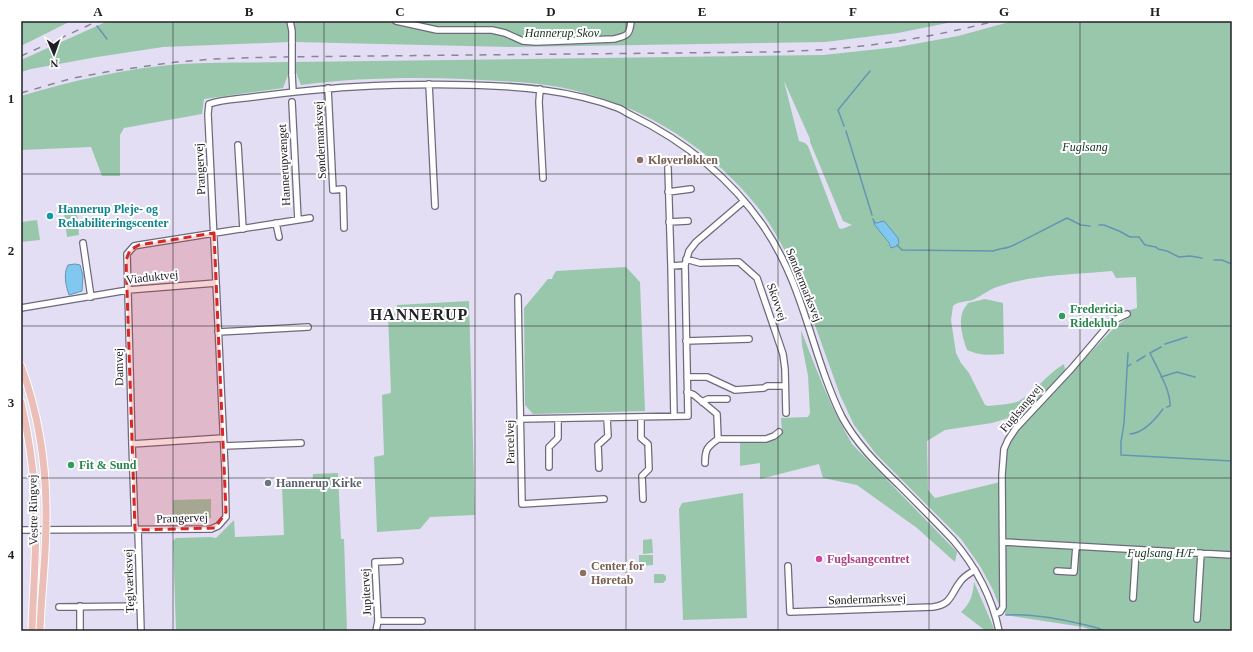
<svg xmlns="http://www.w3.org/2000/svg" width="1253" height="652" viewBox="0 0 1253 652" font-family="'Times New Roman',serif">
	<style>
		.green { fill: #99c7ab; fill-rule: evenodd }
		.water { fill: #81c8f0; stroke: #6496b4 }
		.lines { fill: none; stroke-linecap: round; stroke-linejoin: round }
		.stream { stroke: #6496b4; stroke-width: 1.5 }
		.minor-casing { stroke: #6e6a7c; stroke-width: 8 }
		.major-casing { stroke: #fff; stroke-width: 9 }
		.minor { stroke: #fff; stroke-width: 5.5 }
		.major { stroke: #ebbeb8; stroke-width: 7 }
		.rail { stroke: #8a8695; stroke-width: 1.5; stroke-dasharray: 7 7; stroke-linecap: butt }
		.minor-bridge-casing { stroke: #6e6a7c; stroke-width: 8; stroke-linecap: butt }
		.minor-bridge { stroke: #fff; stroke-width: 5.5 }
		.marked { fill: #d62828; fill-opacity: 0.2; stroke: #d62828; stroke-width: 3; stroke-dasharray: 8 5; stroke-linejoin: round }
		.grid { fill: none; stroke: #222027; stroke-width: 1; stroke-opacity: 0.55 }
		.education-dot { fill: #8d6e63; stroke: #fff; stroke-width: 1.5 }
		.culture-dot { fill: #0f9aa8; stroke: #fff; stroke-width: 1.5 }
		.leisure-dot { fill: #2e9e5b; stroke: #fff; stroke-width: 1.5 }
		.worship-dot { fill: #6b7280; stroke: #fff; stroke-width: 1.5 }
		.hotel-dot { fill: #d1479c; stroke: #fff; stroke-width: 1.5 }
		.labels { text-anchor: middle; stroke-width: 4; stroke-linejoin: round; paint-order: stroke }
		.park-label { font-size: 12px; font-style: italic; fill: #123120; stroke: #fff }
		.street-label { font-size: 12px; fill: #222027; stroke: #fff }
		.education-label { font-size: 12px; font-weight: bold; fill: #785e54; stroke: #fff; text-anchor: start }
		.culture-label { font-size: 12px; font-weight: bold; fill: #0d838f; stroke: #fff; text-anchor: start }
		.leisure-label { font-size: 12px; font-weight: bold; fill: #27864d; stroke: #fff; text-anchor: start }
		.worship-label { font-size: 12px; font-weight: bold; fill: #5b616d; stroke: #fff; text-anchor: start }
		.hotel-label { font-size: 12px; font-weight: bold; fill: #b23c85; stroke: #fff; text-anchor: start }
		.district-label { font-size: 16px; font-weight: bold; letter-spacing: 1px; fill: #222027; stroke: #fff }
		.neatline { fill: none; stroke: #222027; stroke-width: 1.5 }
		.grid-label { font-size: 13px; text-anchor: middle; font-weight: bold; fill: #222027 }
	</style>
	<rect width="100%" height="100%" fill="#e3def3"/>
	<path class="green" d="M21 21H71L21 46Z
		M108 21H287L290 29 289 42 163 47 97 57 31 69 21 72V60Z
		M293 21H957L898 33 825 42 513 47 295 42Z
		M1013 21H1232V631H1094L1083 627 1005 615 1004 475 1007 450 1016 430 1115 327 1127 318 1126 311 1137 308 1136 277 1116 278 1112 271C1074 275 1033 274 997 287 988 290 981 296 973 300 966 302 958 301 953 306L951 320 956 353 961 363 969 373 985 405 988 406C996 405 1012 404 1019 401 1036 391 1047 374 1064 364L1065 370 1064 373 1025 413 992 423 945 430 927 441 928 490 935 498 1000 482V608L993 590 980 566 961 539 876 454 854 425 840 395 797 275C785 251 773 226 756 205 703 140 629 97 546 85 519 81 491 81 464 79 410 77 355 78 301 85L295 70V62L823 55 898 47 958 36ZM784 81 810 139V142L843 221 852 225 842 229 839 228 808 146 805 143 799 141ZM883 221 891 248C887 238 878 232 874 222L879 223Z
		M290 62V70L283 88 204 99 202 114 124 128 120 135V176H102L91 147 21 150V96C71 81 127 68 180 64 216 62 253 63 290 62Z
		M77 212 79 235 67 237 64 214Z
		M37 220 40 240 21 242V222Z
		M626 267 640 282 645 411 533 414 525 405 524 308 548 279H552L553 276 556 271Z
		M985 299 1003 303 1004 354C989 355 981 356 967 350 963 339 958 323 963 311 964 308 967 305 968 303Z
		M469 301 475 515 430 517 420 529 377 532 374 457 384 455 382 395 391 393 388 314 397 313V305Z
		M801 330C816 369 831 408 852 444L957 552 955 562 917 528 857 485 823 478 819 464 760 479V463L740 466V442C757 441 769 445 782 432L781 418 808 417 810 413 808 376 802 345Z
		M338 473 341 539H344L347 631H176L173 541 176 538 211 537 216 538 234 520 235 537 284 535 282 487 312 484 313 474Z
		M743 493 747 618 683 620 679 509 682 503Z
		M211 499V518L173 519V500Z
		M652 539 653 553 643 554V540Z
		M639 555H653V565L639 566Z
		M654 574H663L666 576V580L663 583H654Z
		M974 582 993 626 994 631H986L961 612C970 604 973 595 974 582Z"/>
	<path class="water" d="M883 221 885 222 898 238 899 243 897 246 891 248 889 243 874 224V222L877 223Z
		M75 264 80 265 83 275 82 291 69 295C66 286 63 274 68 265Z"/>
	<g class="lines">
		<path class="stream" d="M97 26 107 39
			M844 126 838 110 870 71
			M846 131 872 215
			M873 219 875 223
			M1099 225H1104L1119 231 1130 237H1139L1145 245 1156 247 1158 249 1167 251 1179 257 1190 256 1202 258
			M897 245 902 250 993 251C1000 248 1007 249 1014 245L1067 218 1081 225 1090 226
			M1214 260H1222L1229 263H1232
			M1165 344 1187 337
			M1161 347 1150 353C1157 368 1171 391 1170 406L1167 407
			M1128 353 1124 423 1121 442V455L1232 461
			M1137 361 1145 356
			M1127 367 1131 364
			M1161 377 1177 372 1195 377
			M1130 434C1144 433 1155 420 1163 409
			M1006 615C1037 613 1068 621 1098 628L1104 631"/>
		<g class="minor-casing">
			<path id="minor" d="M290 21 292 31V43
				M396 21 437 30H492L505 33 523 41 536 42 614 39C627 36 630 35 631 21
				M292 74 293 92
				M429 84 435 206
				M328 88 333 190 343 189 344 228
				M540 89 539 102 543 178
				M292 102 298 220
				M238 145 243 229
				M668 168 671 266 685 265
				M668 192 691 189
				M669 222 688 221
				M276 223 279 237
				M83 243 91 297
				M686 259 700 263 739 262 757 278 783 354 785 369 786 413
				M671 266 674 416
				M518 297 522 504 604 499
				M21 308 128 290 216 283
				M218 332 308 327
				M686 341 749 339
				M687 377H707L735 390 764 388 767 386H785
				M687 392 694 395 717 414 718 439C707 447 705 449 705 463
				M702 402 708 399H727
				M641 417V438L648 444 649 469 642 476 643 499
				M520 419 688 416 685 265 689 251 696 242 744 201
				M223 438 132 444 127 254 134 246 139 245 310 218
				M718 439H766L774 436 779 432
				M132 444 135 530
				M224 446 301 443
				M549 467V447L558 438V419
				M599 468 598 445 608 436 607 418
				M21 530 211 529 218 526 226 517 225 470 208 114 209 104C223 99 239 99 253 97 285 93 318 89 351 87 390 85 429 84 468 85 519 86 570 90 618 108 622 109 626 113 631 115 684 141 730 177 764 227 805 287 811 354 842 417 856 443 877 464 898 484 917 503 935 521 953 540 976 567 992 597 999 631
				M138 530 141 631
				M1003 542 1232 555
				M788 566 790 612 933 607C952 604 950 595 960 582 963 577 970 573 975 570
				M1057 571 1074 572 1076 546
				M1133 598 1136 550
				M80 606V631
				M59 607 140 606
				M995 614 1000 612 1003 607 1002 475 1004 449 1008 440 1016 428 1072 368 1112 321 1127 314
				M1197 619 1201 553
				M378 621H422
				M376 631 378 621 375 562 400 561"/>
		</g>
		<g class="major-casing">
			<path id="major" d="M21 366C39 415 47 470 46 522 46 558 41 595 40 631
				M21 402C28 433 33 464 35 496 38 541 33 586 32 631"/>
		</g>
		<use href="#minor" class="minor"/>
		<use href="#major" class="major"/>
		<path class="rail" d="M21 56 98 21
			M21 93 73 78 106 72 176 62 214 59 274 57 771 52C798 51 826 50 853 47 901 42 949 33 995 21"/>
		<g class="minor-bridge-casing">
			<path id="minor-bridge" d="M292 43V74"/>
		</g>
		<use href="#minor-bridge" class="minor-bridge"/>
	</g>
	<path class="marked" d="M214 233 226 512 215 528 135 530 126 260 130 250 139 245Z"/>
	<path class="grid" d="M173 21V631M324 21V631M475 21V631M626 21V631M778 21V631M929 21V631M1080 21V631M21 174H1232M21 326H1232M21 478H1232"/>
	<g class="education-dot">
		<circle cx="640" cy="160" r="4"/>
		<circle cx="583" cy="573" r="4"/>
	</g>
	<circle class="culture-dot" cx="50" cy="216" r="4"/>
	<g class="leisure-dot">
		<circle cx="1062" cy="316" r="4"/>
		<circle cx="71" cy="465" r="4"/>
	</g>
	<circle class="worship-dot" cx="268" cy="483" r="4"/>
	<circle class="hotel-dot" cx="819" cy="559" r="4"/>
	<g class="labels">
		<g class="park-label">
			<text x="562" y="37">Hannerup Skov</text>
			<text x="1085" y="151">Fuglsang</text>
			<text x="1161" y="557">Fuglsang H/F</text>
		</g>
		<g class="street-label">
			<text transform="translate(320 140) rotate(-93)" y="4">Søndermarksvej</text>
			<text transform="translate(284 165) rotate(-93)" y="4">Hannerupvænget</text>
			<text transform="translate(200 169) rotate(-93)" y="4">Prangervej</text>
			<text transform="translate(152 277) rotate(-6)" y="4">Viaduktvej</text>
			<text transform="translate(804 285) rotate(68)" y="4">Søndermarksvej</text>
			<text transform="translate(777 302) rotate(71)" y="4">Skovvej</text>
			<text transform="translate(119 367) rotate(-91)" y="4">Damvej</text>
			<text transform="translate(1021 408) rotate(-50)" y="4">Fuglsangvej</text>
			<text transform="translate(510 442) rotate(-91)" y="4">Parcelvej</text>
			<text transform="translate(33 510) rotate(-91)" y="4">Vestre Ringvej</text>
			<text transform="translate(182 518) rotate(-2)" y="4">Prangervej</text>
			<text transform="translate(129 581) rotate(-92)" y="4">Teglværksvej</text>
			<text transform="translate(366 592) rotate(-93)" y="4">Jupitervej</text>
			<text transform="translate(867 599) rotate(-2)" y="4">Søndermarksvej</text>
		</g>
		<g class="education-label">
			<text x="648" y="164">Kløverløkken</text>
			<text x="591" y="570">Center for<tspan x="591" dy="14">Høretab</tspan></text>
		</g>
		<g class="culture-label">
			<text x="58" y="213">Hannerup Pleje- og<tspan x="58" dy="14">Rehabiliteringscenter</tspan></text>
		</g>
		<g class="leisure-label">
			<text x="1070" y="313">Fredericia<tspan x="1070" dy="14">Rideklub</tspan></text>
			<text x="79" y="469">Fit &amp; Sund</text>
		</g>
		<g class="worship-label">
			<text x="276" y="487">Hannerup Kirke</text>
		</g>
		<g class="hotel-label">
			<text x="827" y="563">Fuglsangcentret</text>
		</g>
		<g class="district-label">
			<text x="419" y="320">HANNERUP</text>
		</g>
	</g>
	<rect width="1253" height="652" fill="none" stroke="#ffffff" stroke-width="44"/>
	<g transform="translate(54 54) rotate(178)" stroke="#ffffff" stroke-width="3" paint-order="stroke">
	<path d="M0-3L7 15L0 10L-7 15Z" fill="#222027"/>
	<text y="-6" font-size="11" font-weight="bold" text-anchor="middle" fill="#222027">N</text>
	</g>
	<rect x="22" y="22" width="1209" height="608" class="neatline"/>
	<g class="grid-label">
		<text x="98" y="16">A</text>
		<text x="249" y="16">B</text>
		<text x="400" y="16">C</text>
		<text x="551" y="16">D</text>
		<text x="702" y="16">E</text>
		<text x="853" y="16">F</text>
		<text x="1004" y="16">G</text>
		<text x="1155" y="16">H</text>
		<text x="11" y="103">1</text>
		<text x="11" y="255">2</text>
		<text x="11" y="407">3</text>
		<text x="11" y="559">4</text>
	</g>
</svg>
